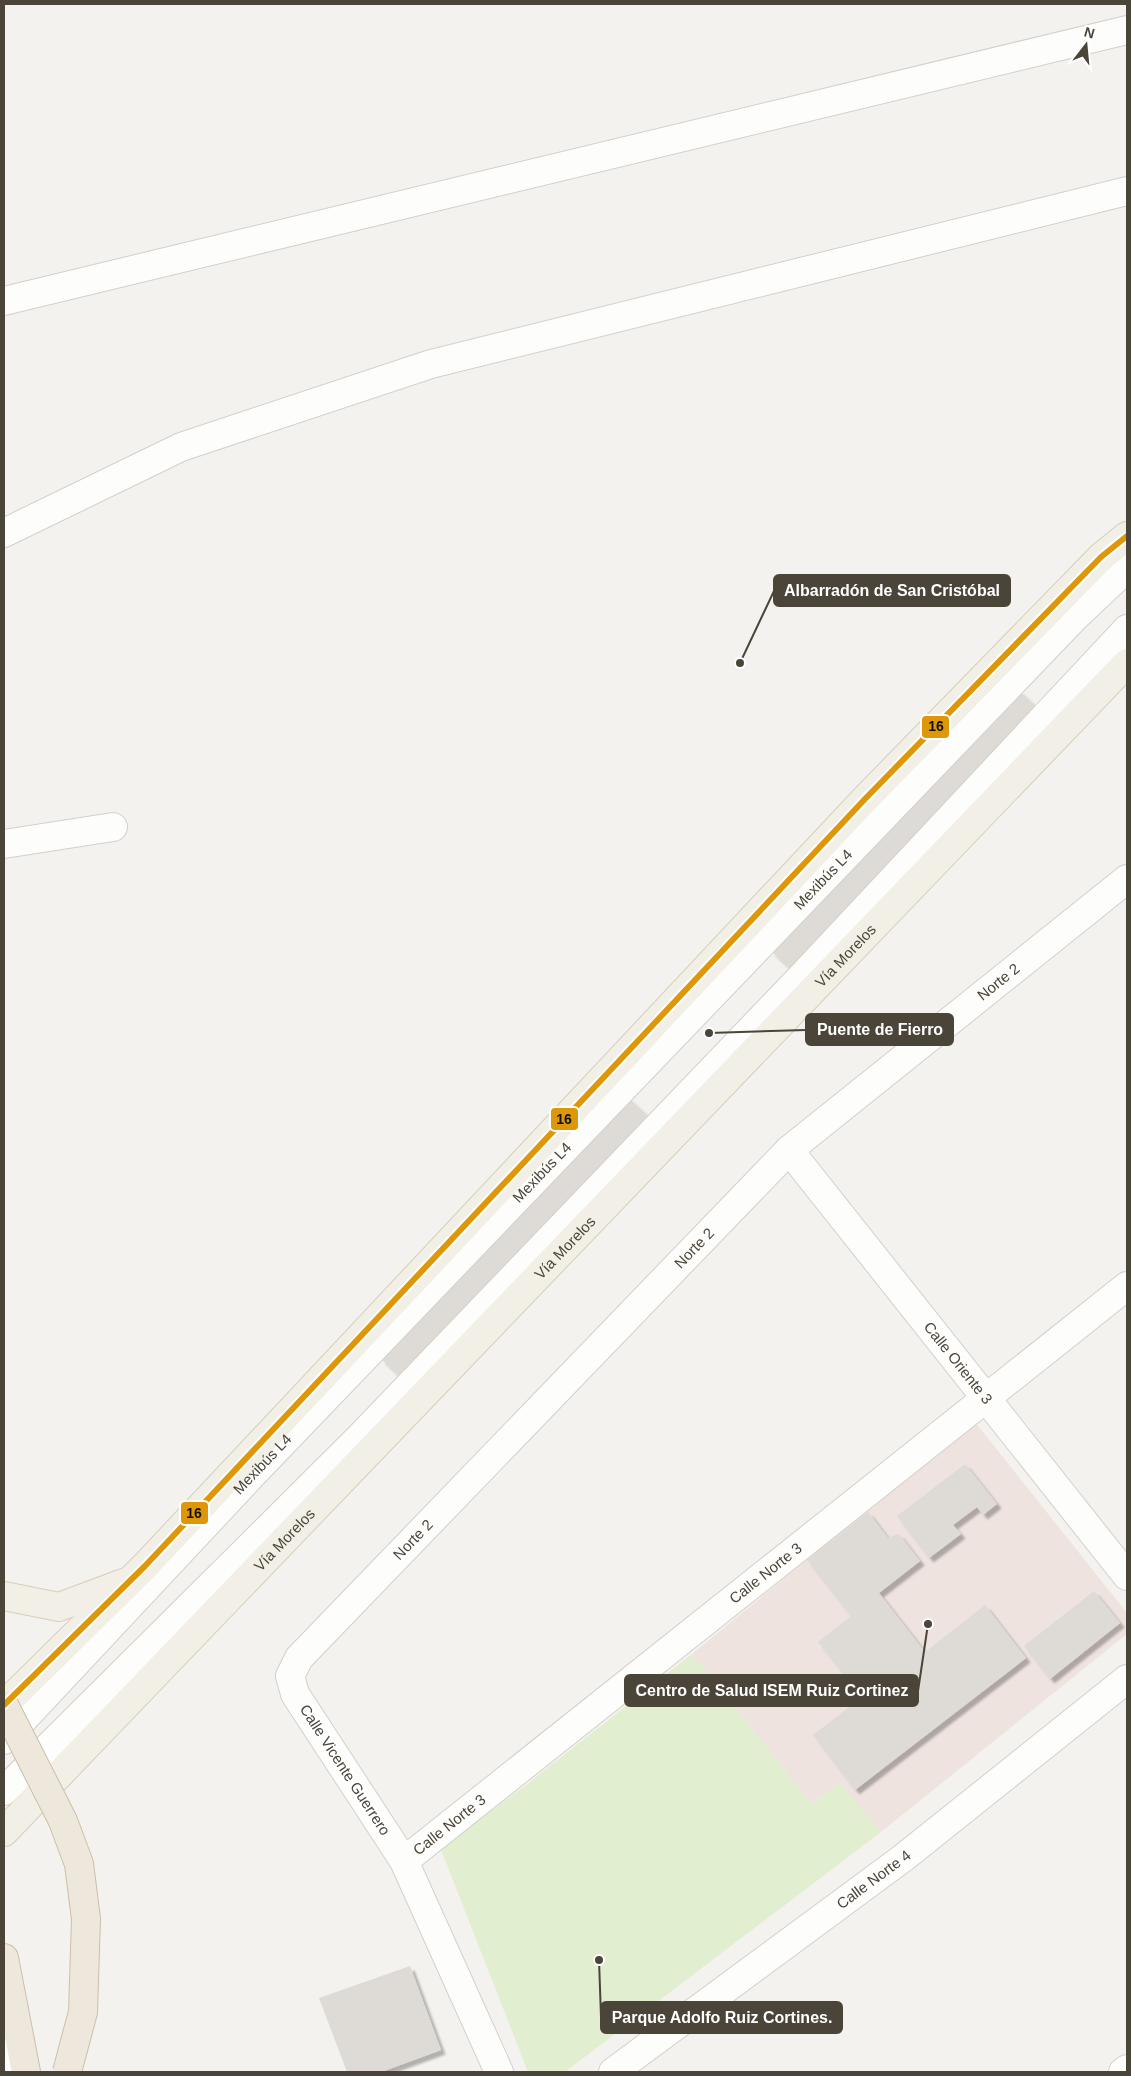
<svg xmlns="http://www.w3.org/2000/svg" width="1131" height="2076" viewBox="0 0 1131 2076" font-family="Arial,sans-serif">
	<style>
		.medical { fill: #eee3df }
		.green { fill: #e1eecf }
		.building { fill: #dedbd6; filter: url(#shadow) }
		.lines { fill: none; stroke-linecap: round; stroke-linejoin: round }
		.minor-casing { stroke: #d2d0cb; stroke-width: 30 }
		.major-casing { stroke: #d6cebb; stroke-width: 30 }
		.highway-casing { stroke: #ccbfa9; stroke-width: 30 }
		.minor { stroke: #fdfdfc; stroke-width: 28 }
		.major { stroke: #f2efe6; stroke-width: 28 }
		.highway { stroke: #ede8db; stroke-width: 28 }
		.highway-bridge-casing { stroke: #ccbfa9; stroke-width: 30; stroke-linecap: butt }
		.highway-bridge { stroke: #ede8db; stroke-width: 28 }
		.bus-1-casing { stroke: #fff; stroke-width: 10 }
		.bus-1 { stroke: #dd9709; stroke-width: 6 }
		.labels { text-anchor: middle; stroke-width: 4; stroke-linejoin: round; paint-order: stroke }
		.street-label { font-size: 15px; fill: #4b4439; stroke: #fff }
		.leader { fill: none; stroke: #4b4439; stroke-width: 2 }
		.callout-dot { fill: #4b4439; stroke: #fff; stroke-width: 2 }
		.callout { fill: #4b4439; stroke: #4b4439; stroke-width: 2 }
		.callout-label { font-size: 16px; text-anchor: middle; font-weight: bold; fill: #fff }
		.line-badge { stroke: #fff; stroke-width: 2 }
		.pale-badge-label { font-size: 14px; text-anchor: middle; font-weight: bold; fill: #111 }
	</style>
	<defs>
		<filter id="shadow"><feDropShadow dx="4.5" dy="4.5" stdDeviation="1" flood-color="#0004"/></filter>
	</defs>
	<rect width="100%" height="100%" fill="#f4f2ee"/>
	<path class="medical" d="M975 1422 1127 1613V1634L881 1832 839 1782 812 1804 692 1654Z"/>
	<path class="green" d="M692 1654 812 1804 839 1782 881 1832 565 2072H528L440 1847 521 1789Z"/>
	<path class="building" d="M1017 689 1038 708 792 970 771 951Z
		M627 1097 648 1116 402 1378 381 1359Z
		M965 1464 997 1504 983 1515 977 1507 953 1525 961 1534 929 1558 897 1516Z
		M868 1512 888 1538 899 1534 920 1561 879 1593 925 1652 985 1605 1026 1658 855 1790 813 1735 862 1697 818 1642 851 1616 807 1560Z
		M1094 1591 1120 1623 1050 1679 1024 1646Z
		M410 1966 441 2050 381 2072H347L319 1998Z"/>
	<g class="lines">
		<g class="minor-casing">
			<g id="minor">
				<path d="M4 301 1127 30"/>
				<path d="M4 533 181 447 431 364 1127 191"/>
				<path d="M4 844 113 827"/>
				<path id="s1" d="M789 1150 1127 1576"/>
				<path id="s2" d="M4 1740 252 1475 1075 617 1127 568"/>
				<path d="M4 1791 360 1437 806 972 1127 629"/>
				<path id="s3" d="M404 1861 1127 1286"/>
				<path d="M4 2051 12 2072"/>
				<path id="s4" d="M499 2072 404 1861 295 1694 290 1676 299 1658 789 1150 1127 879"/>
				<path id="s5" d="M613 2072 903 1858 1127 1679"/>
				<path d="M1123 2072 1127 2069"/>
			</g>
		</g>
		<g class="major-casing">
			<g id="major">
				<path d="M4 1596 59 1607 123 1583"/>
				<path d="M4 1705 145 1566 864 800 1101 557 1127 536"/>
				<path id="s6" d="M4 1832 1127 663"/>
			</g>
		</g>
		<g class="highway-casing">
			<path id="highway" d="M4 1958 26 2072"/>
		</g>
		<use href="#minor" class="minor"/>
		<use href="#major" class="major"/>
		<use href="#highway" class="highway"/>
		<g class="highway-bridge-casing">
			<path id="highway-bridge" d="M4 1705 63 1821 79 1864 86 1919 83 2012 67 2072"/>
		</g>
		<use href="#highway-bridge" class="highway-bridge"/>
		<g class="bus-1-casing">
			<path id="bus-1" d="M4 1705 145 1566 864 800 1101 557 1127 536"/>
		</g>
		<use href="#bus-1" class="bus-1"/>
	</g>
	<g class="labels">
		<g class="street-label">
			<text dy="5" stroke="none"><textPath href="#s2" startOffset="1188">Mexibús L4</textPath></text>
			<text dy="5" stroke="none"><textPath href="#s6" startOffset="1215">Vía Morelos</textPath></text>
			<text dy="5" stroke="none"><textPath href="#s4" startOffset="1444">Norte 2</textPath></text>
			<text dy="5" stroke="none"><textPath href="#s2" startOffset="782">Mexibús L4</textPath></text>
			<text dy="5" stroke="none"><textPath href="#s6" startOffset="810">Vía Morelos</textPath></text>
			<text dy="5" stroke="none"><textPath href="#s4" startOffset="1039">Norte 2</textPath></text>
			<text dy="5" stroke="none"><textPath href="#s1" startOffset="272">Calle Oriente 3</textPath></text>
			<text dy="5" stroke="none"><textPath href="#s2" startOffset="378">Mexibús L4</textPath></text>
			<text dy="5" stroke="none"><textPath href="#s6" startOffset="405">Vía Morelos</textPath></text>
			<text dy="5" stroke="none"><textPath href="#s4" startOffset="634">Norte 2</textPath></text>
			<text dy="5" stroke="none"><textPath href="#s3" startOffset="462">Calle Norte 3</textPath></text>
			<text transform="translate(345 1770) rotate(57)" y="5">Calle Vicente Guerrero</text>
			<text dy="5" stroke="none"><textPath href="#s3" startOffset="58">Calle Norte 3</textPath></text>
			<text dy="5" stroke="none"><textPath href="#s5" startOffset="324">Calle Norte 4</textPath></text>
		</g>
	</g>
	<path class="leader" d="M740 663L774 591M709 1033L806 1030M928 1624L918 1691M599 1960L601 2017"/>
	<g class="callout-dot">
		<circle cx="740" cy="663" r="5"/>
		<circle cx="709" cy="1033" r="5"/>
		<circle cx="928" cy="1624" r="5"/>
		<circle cx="599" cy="1960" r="5"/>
	</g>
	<g class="callout">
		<rect x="774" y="575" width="236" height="31" rx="5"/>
		<rect x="806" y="1014" width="147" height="31" rx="5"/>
		<rect x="625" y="1675" width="293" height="31" rx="5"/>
		<rect x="601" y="2002" width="241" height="31" rx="5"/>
	</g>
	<g class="callout-label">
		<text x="892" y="596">Albarradón de San Cristóbal</text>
		<text x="880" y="1035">Puente de Fierro</text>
		<text x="772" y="1696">Centro de Salud ISEM Ruiz Cortinez</text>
		<text x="722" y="2023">Parque Adolfo Ruiz Cortines.</text>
	</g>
	<g class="line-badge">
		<rect x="921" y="715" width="29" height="24" rx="5" fill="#dd9709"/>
		<rect x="550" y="1107" width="29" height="24" rx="5" fill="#dd9709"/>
		<rect x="180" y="1501" width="29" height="24" rx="5" fill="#dd9709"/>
	</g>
	<g class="pale-badge-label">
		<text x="936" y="731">16</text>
		<text x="564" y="1124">16</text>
		<text x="194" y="1518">16</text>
	</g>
	<rect width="1131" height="2076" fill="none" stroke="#4b4439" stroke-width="10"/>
	<g transform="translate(1086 45) rotate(16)" stroke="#ffffff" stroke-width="4" paint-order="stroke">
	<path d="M0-4L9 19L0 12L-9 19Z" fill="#4b4439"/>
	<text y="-8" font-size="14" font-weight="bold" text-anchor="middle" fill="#4b4439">N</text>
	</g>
</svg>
